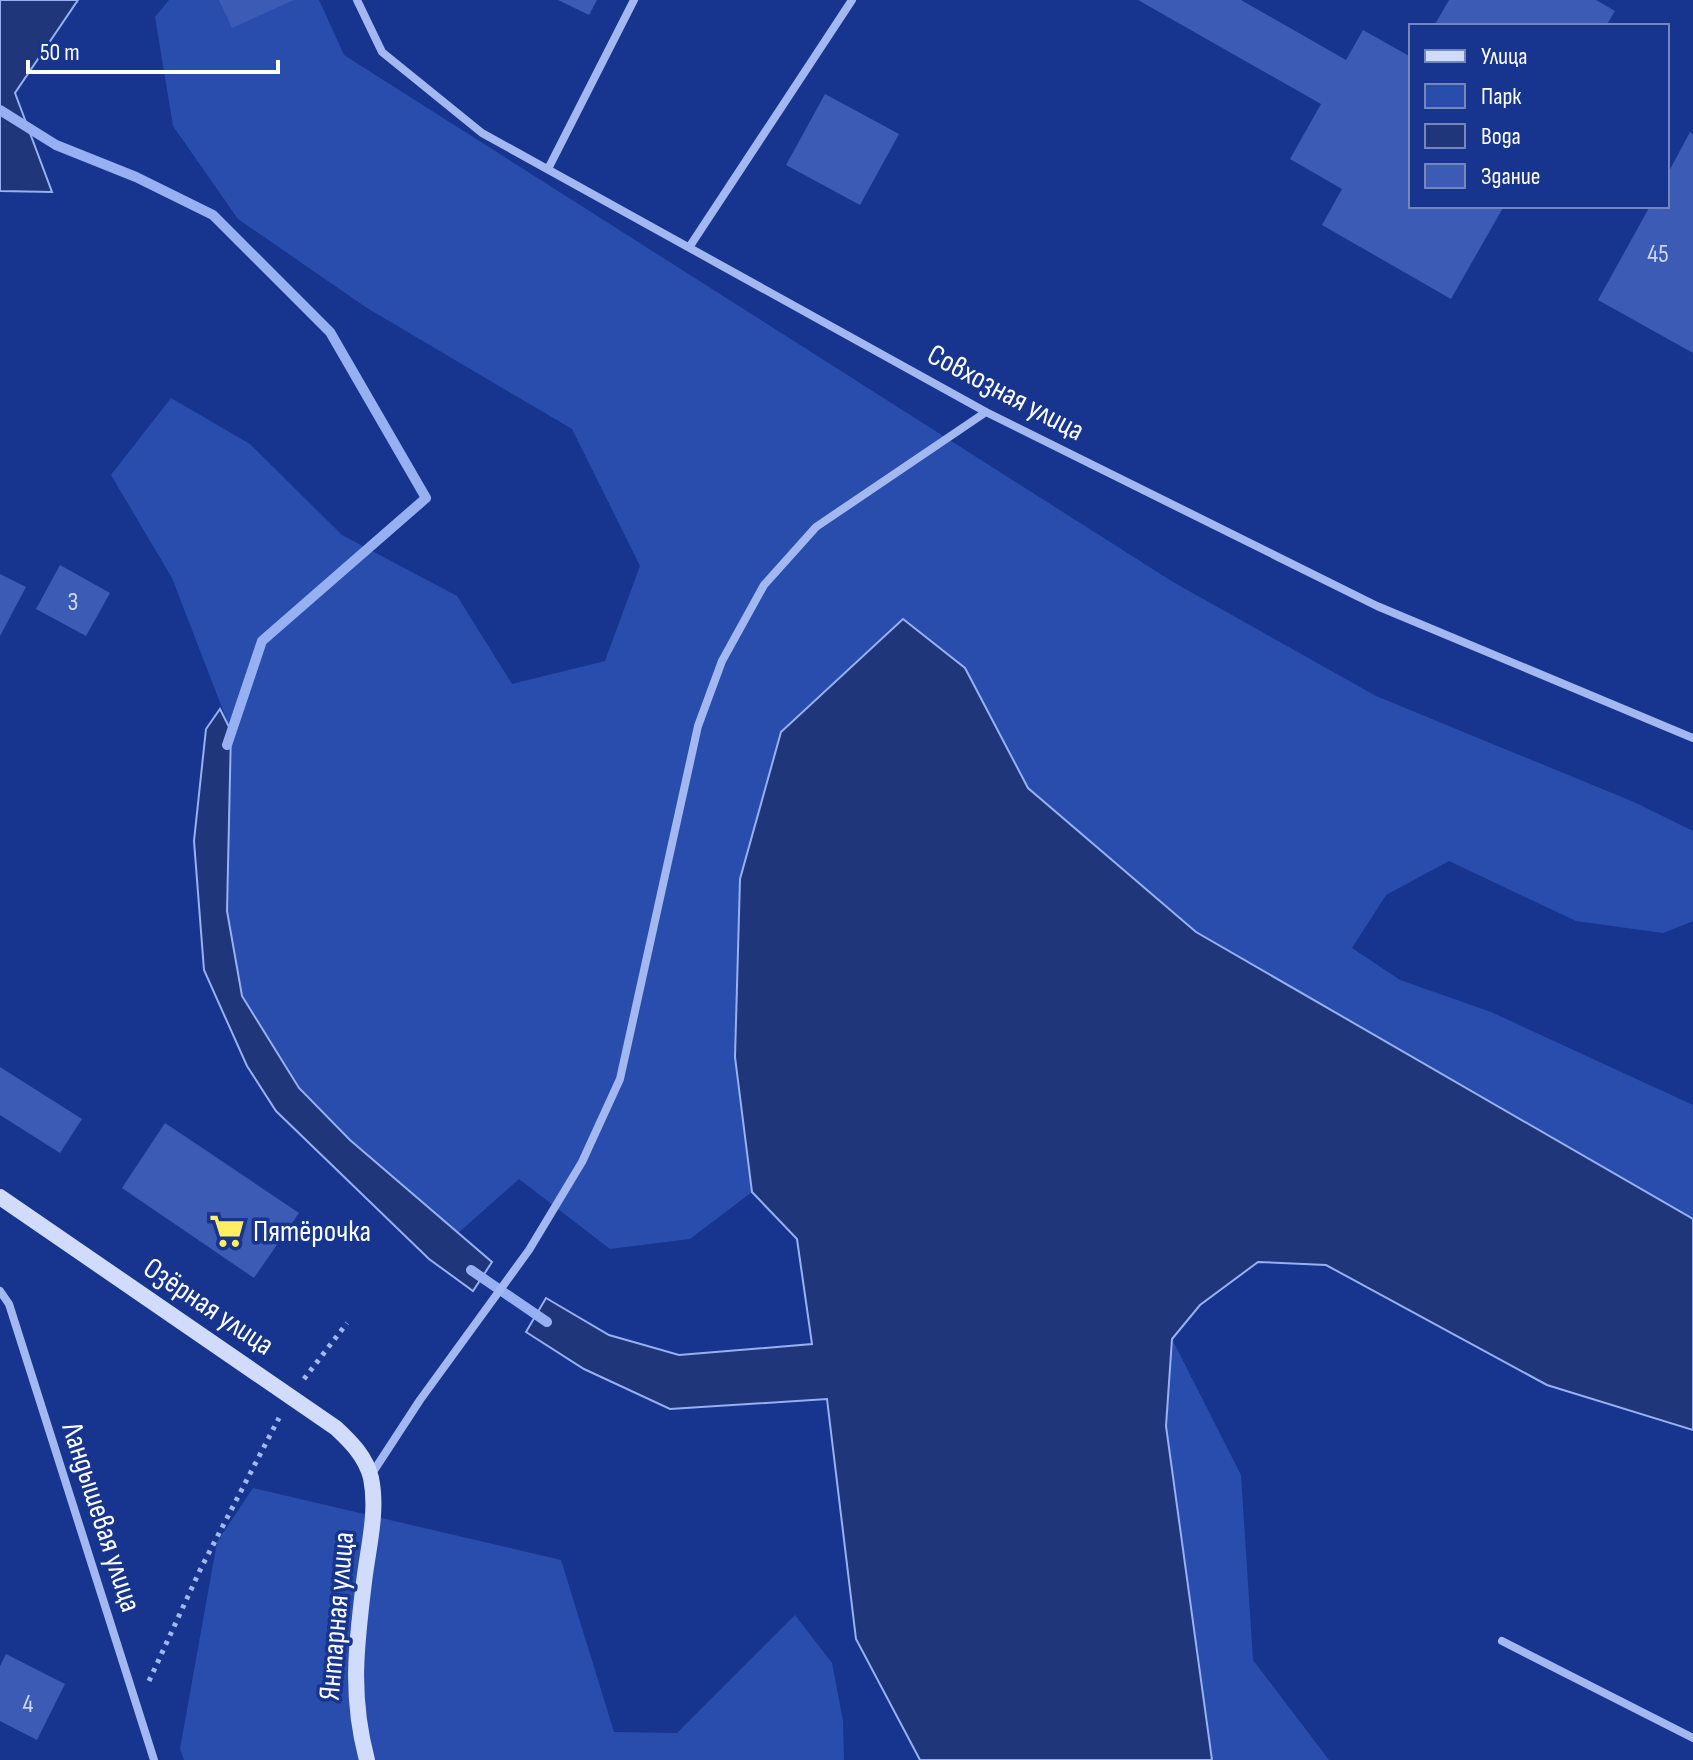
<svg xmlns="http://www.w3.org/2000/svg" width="1693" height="1760" viewBox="0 0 1693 1760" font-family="'Sofia Sans Condensed',sans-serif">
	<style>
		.green { fill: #294dad }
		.water { fill: #1f367a; stroke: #96b0f2; stroke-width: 2 }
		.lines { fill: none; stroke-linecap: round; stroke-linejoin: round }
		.stream { stroke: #96b0f2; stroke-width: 10 }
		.building { fill: #3b5bb5 }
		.path { stroke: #a3b8f0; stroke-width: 5; stroke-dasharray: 4 6; stroke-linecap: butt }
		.street { stroke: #a3b8f0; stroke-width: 8 }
		.secondary { stroke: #d1dbfb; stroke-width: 16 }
		.labels { text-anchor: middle; stroke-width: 7; stroke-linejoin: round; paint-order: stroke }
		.number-label { font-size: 26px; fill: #ced6ec }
		.street-label { font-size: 30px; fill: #fff; stroke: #17358f }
		.poi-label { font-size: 30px; fill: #fff; stroke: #17358f; text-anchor: start }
	</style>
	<rect width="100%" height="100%" fill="#17358f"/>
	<path class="green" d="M169 0H319L344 55 1173 582 1376 696 1634 802 1693 831V921L1663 933 1576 921 1449 861 1386 895 1352 948 1400 980 1491 1012 1693 1105V1219L1196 932 1028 788 965 668 735 1057 752 1192 690 1239 610 1249 519 1179 457 1234 350 1140 299 1088 241 996 227 911 231 731 172 578 111 475 171 398 250 444 342 535 457 596 512 684 605 661 640 566 572 429 367 308 238 219 173 126 155 17Z
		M1172 1339 1241 1475 1253 1660 1329 1760H1212L1166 1426Z
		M253 1488 561 1560 614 1732 677 1733 795 1615 832 1663 843 1721 844 1760H184L180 1749 217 1542Z"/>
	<path class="water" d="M0 0H78L15 93 52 192 0 191Z
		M903 619 965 668 1028 788 1196 932 1693 1219V1430L1547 1385 1326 1265 1258 1262 1200 1305 1172 1339 1166 1426 1212 1760H920L856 1639 827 1399 670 1409 584 1369 526 1332 546 1298 609 1335 679 1355 812 1344 797 1239 752 1192 735 1057 740 879 781 732Z
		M220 709 231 731 227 911 242 996 299 1088 350 1140 492 1262 473 1291 429 1259 276 1111 247 1066 204 970 194 841 206 729Z"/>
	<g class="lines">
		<path class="stream" d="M0 110 56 145 136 177 213 215 330 332 426 498 262 641 227 745
			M471 1270 547 1322"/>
	</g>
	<path class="building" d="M219 0H294L232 28Z
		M558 0H597L589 15Z
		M1138 0H1241L1346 60 1363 30 1411 57V206H1504L1451 299 1322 225 1342 189 1290 159 1321 104Z
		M1449 0H1596L1615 11 1606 26H1434Z
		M825 94 899 134 860 205 786 165Z
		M1690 132 1693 134V353L1598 300 1650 206H1667V175Z
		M60 565 110 593 86 636 36 609Z
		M0 574 26 587 0 636Z
		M0 1067 82 1119 60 1153 0 1115Z
		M165 1123 299 1213 254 1278 122 1188Z
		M6 1654 65 1684 37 1740 0 1721V1666Z"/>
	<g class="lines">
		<path class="path" d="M304 1379 347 1323
			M149 1681 201 1568 279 1418"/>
		<path class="street" d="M357 0 382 52 482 133 986 412 1377 606 1693 738
			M548 169 634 0
			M690 246 852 0
			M0 1291 9 1304 154 1760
			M371 1475 420 1400 529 1250 582 1162 620 1079 698 726 722 661 764 585 816 527 986 412
			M1502 1641 1693 1738"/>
		<path class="secondary" d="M0 1197 336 1428C351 1442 366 1457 371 1478 378 1512 368 1548 364 1582 356 1647 350 1696 367 1760"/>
	</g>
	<defs>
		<g id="supermarket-bare" transform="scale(2.76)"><path d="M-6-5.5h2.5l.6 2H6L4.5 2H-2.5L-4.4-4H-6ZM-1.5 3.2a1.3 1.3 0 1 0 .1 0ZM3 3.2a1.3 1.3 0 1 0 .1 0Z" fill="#ffee62" stroke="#17358f" stroke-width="2.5" paint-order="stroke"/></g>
	</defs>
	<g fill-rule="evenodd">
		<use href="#supermarket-bare" x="227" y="1231"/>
	</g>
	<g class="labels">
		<g class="number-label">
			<text x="1658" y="262">45</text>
			<text x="73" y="610">3</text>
			<text x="28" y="1712">4</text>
		</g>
		<g class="street-label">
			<text transform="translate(1006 392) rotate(28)" y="10">Совхозная улица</text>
			<text transform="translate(209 1306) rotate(34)" y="10">Озёрная улица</text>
			<text transform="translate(102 1517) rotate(72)" y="10">Ландышевая улица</text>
			<text transform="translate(336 1616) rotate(-85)" y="10">Янтарная улица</text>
		</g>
		<g class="poi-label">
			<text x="253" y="1241">Пятёрочка</text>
		</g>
	</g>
	<rect x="1409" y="24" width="260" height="184" fill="#17358f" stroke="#7486bc" stroke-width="2"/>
	<rect x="1425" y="50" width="40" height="12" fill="#d1dbfb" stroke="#7486bc" stroke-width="2"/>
	<text x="1481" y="64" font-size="24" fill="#ffffff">Улица</text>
	<rect x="1425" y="84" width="40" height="24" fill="#294dad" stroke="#7486bc" stroke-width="2"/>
	<text x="1481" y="104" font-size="24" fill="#ffffff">Парк</text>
	<rect x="1425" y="124" width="40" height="24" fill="#1f367a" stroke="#7486bc" stroke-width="2"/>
	<text x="1481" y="144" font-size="24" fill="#ffffff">Вода</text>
	<rect x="1425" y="164" width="40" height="24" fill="#3b5bb5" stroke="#7486bc" stroke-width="2"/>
	<text x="1481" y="184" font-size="24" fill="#ffffff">Здание</text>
	<path d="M28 60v12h250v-12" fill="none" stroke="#ffffff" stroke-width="4"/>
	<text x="40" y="60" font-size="24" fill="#ffffff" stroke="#17358f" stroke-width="6" paint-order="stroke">50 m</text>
</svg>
